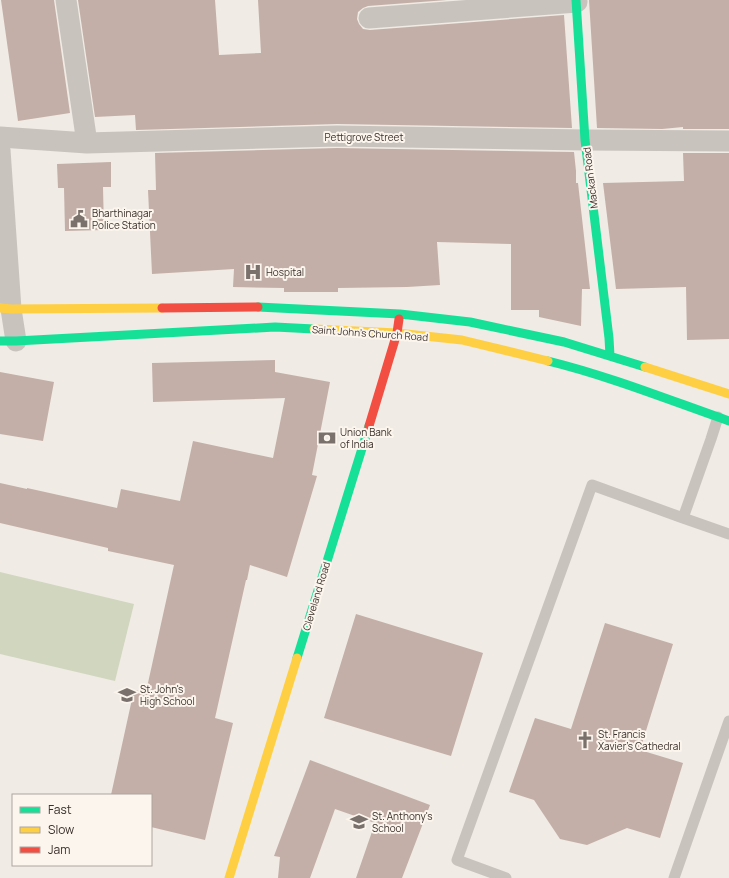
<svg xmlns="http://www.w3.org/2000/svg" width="729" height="878" viewBox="0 0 729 878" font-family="Manrope,sans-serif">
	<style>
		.green { fill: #d1d6bf }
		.building { fill: #c3afa7 }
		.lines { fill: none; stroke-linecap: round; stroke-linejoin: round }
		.lane { stroke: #c9c3be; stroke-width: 11 }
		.street { stroke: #c9c3be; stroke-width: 21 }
		.fast { stroke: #16e098; stroke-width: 9 }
		.slow { stroke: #ffcf43; stroke-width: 9 }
		.jam { stroke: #f24e42; stroke-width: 9 }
		.labels { text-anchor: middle; stroke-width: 4; stroke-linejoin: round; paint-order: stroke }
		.street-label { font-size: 10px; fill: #3b302b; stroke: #fbf5ee }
		.poi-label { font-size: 10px; fill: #3b302b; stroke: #fbf5ee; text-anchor: start }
	</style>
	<rect width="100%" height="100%" fill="#f0ebe5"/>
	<path class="green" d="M0 572 134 604 115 681 0 654Z"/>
	<path class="building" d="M1 0H54L70 113 18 121Z
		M78 0H215L219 55 261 53 258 0H447L368 6 363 8 358 12 357 19 359 24 363 29 370 30 564 15 572 128 337 124 136 130 135 115 95 117Z
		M589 0H729V129H683V127L662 129 597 128Z
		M337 148 574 152 576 171V183H578L590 289H582L581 326 539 317V310H511V244L437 242 440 285 407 287 338 288V292H284V288L233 287 234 269 152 274 148 190H156L155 153Z
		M683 153H729V339L687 340 686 287 616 289 603 183 684 181Z
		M111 162V187H103L104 230 65 231 64 188H58L57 164Z
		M275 360V372L330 382 312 475 317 476 287 577 250 565 247 580H246L215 718 233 723 205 840 151 827V795H111L134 690 146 692 174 565 108 551V548L0 523V483L27 489V488L117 508 121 489 180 501 193 441 273 458 285 398 153 402 152 363Z
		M0 372 54 382 43 441 0 434Z
		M356 614 483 653 451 756 324 718Z
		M605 623 673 644 640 750 683 763 660 838 627 828 587 845 560 839 534 800 509 792 535 718 571 729Z
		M310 760 430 805 402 878H356L375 823 335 809 310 878H278L280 857 274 856Z"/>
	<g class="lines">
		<path class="lane" d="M718 417 711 439 683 518 729 534
			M506 878 457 860 592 485 683 518
			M674 878 729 721"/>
		<path class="street" d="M66 0 87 143
			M369 18 577 2
			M0 137 87 143 337 136 585 140 729 141
			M0 150 11 309 16 341"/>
		<path class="fast" d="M576 0 585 140 609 338 610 356
			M258 307 400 314 470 322 564 342 645 367
			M0 341H16L275 327 314 329
			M548 361C609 376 669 400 729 421
			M297 658 369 426"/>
		<path class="slow" d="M0 308 11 309 162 308
			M314 329 397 333 462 340 548 361
			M645 367 729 394
			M229 878 297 658"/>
		<path class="jam" d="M162 308 258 307
			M369 426 397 333 399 319"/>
	</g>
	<defs>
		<g id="civic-bare" transform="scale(1.38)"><path d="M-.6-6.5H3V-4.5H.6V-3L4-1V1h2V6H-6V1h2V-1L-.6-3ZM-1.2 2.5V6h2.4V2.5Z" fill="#7a716c" stroke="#fbf5ee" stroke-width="2.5" paint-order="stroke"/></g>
		<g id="hospital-bare" transform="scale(1.38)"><path d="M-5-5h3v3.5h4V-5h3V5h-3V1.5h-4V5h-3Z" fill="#7a716c" stroke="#fbf5ee" stroke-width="2.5" paint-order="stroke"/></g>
		<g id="bank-bare" transform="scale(1.38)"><path d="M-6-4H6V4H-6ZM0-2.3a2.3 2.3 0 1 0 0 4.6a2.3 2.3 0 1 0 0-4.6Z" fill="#7a716c" stroke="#fbf5ee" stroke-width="2.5" paint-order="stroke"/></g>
		<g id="school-bare" transform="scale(1.38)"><path d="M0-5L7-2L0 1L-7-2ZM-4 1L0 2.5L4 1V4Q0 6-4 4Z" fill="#7a716c" stroke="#fbf5ee" stroke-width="2.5" paint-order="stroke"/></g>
		<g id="church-bare" transform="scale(1.38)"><path d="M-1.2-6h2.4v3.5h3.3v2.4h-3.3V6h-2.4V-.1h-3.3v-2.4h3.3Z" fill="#7a716c" stroke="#fbf5ee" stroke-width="2.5" paint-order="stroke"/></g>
	</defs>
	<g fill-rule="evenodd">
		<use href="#civic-bare" x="79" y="219"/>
		<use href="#hospital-bare" x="253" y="272"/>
		<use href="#bank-bare" x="327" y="438"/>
		<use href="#school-bare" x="127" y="695"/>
		<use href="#church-bare" x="585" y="740"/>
		<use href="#school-bare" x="359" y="822"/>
	</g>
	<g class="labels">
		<g class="street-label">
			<text x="364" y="141">Pettigrove Street</text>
			<text transform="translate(590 178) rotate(-97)" y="4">Mackan Road</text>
			<text transform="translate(370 333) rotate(4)" y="4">Saint John's Church Road</text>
			<text transform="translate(316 596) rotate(-73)" y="4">Cleveland Road</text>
		</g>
		<g class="poi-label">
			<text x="92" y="217">Bharthinagar<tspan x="92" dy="12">Police Station</tspan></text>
			<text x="266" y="276">Hospital</text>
			<text x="340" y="436">Union Bank<tspan x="340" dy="12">of India</tspan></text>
			<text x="140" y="693">St. John's<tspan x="140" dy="12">High School</tspan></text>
			<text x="598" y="738">St. Francis<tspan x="598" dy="12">Xavier's Cathedral</tspan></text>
			<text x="372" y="820">St. Anthony's<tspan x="372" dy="12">School</tspan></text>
		</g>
	</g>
	<rect x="12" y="794" width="140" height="72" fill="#fbf5ee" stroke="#aea6a0"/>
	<rect x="20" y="807" width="20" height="6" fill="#16e098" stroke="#aea6a0"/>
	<text x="48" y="814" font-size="12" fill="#3b302b">Fast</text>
	<rect x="20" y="827" width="20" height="6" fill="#ffcf43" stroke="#aea6a0"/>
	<text x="48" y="834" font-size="12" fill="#3b302b">Slow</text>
	<rect x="20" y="847" width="20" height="6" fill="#f24e42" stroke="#aea6a0"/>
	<text x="48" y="854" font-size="12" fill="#3b302b">Jam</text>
</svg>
